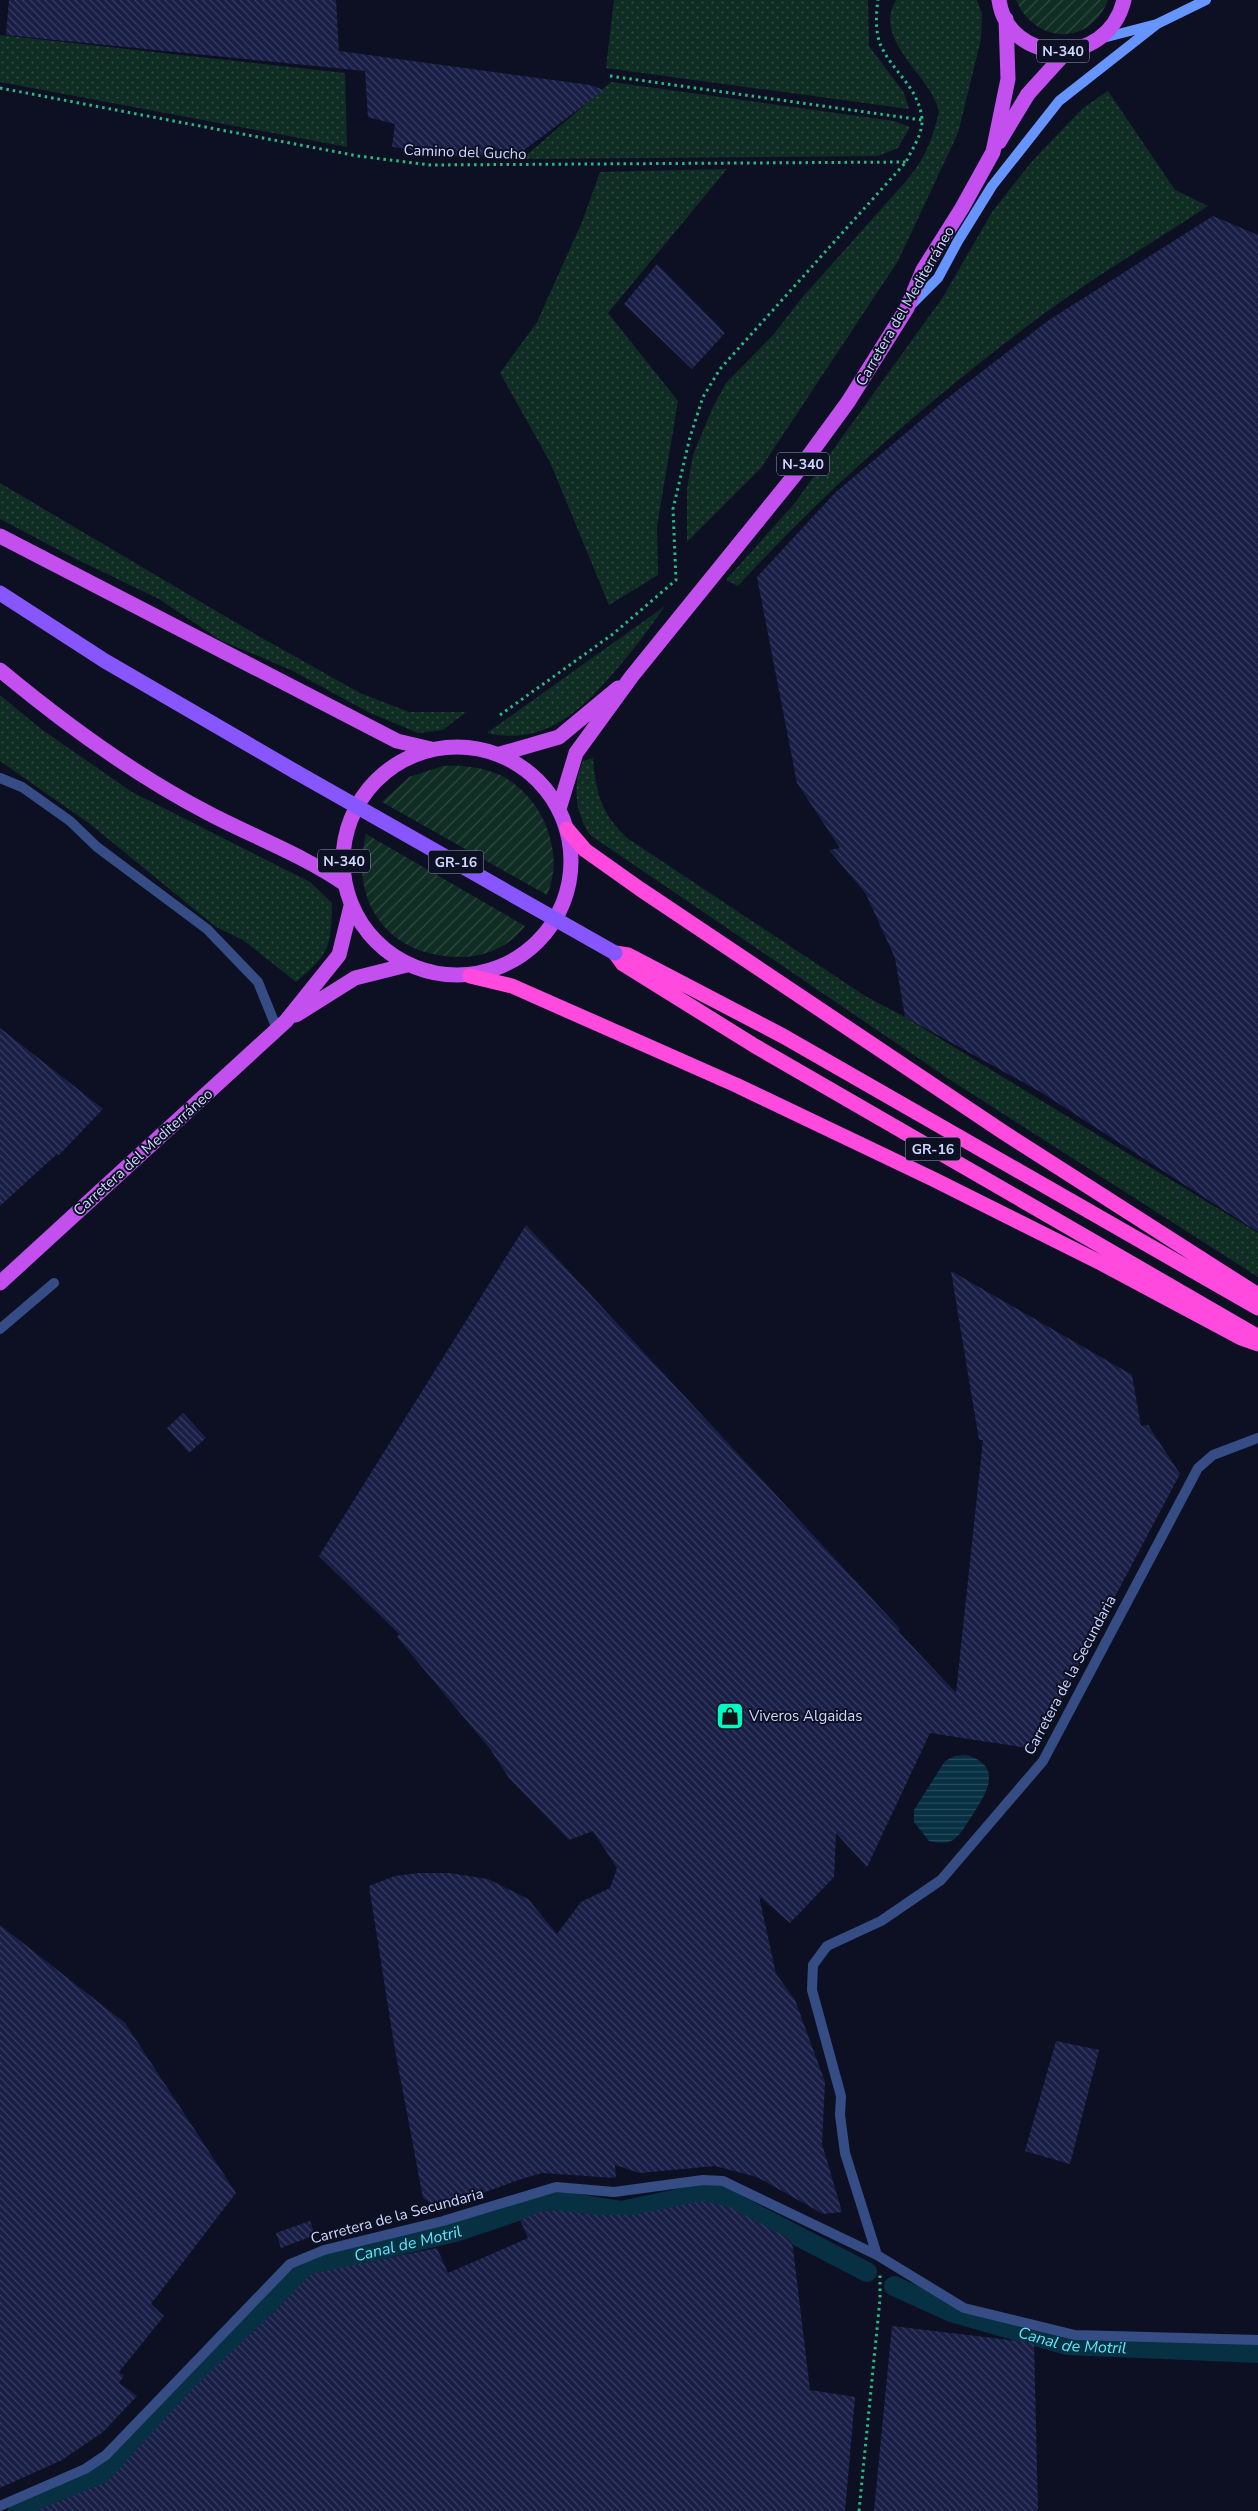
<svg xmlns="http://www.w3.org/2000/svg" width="1258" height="2511" viewBox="0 0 1258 2511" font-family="'Nunito Sans',sans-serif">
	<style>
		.grass { fill: url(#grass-dots) }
		.garden { fill: url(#garden-furrows) }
		.water { fill: url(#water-rules) }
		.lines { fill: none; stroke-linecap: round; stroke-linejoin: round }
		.canal { stroke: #073042; stroke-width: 20 }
		.building { fill: url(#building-back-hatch) }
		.path { stroke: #28ba80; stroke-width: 3; stroke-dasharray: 2.5 4; stroke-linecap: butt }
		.service { stroke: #354d84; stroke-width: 10 }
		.minor { stroke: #354d84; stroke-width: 10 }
		.secondary { stroke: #6695ff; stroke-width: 10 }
		.primary { stroke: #8756ff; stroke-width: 15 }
		.trunk { stroke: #c350ee; stroke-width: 15 }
		.motorway { stroke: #ff4add; stroke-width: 15 }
		.primary-bridge { stroke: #8756ff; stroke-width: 15 }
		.labels { text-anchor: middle; stroke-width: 4; stroke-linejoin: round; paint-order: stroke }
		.shield { fill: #0d1023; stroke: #959dbd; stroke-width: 1 }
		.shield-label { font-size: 14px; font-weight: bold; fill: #cfd9ff }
		.street-label { font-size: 15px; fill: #cfd9ff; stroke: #0d1023 }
		.poi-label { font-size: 15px; fill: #cfd9ff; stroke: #0d1023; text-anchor: start }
		.water-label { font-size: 16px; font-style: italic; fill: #5deaff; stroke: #0d1023 }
	</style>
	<defs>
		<pattern id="grass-dots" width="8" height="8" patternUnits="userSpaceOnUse" patternTransform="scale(1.25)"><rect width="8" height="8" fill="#0f2d22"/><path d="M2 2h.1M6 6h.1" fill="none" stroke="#314b43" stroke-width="1.8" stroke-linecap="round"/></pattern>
		<pattern id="garden-furrows" width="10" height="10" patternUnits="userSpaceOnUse" patternTransform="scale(1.25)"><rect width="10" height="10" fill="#0f2d22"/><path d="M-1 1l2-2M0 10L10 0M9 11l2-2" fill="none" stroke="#314b43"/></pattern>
		<pattern id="water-rules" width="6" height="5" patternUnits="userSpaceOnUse" patternTransform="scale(1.25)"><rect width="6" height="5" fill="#073042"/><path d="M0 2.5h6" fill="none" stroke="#2a4d5e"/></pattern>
		<pattern id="building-back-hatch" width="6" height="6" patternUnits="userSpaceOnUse" patternTransform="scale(1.25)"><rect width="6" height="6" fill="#181e45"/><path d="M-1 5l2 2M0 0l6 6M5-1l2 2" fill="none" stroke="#393e61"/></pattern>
	</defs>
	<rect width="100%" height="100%" fill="#0d1023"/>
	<path class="grass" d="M614 0H868L869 46 904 93 909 109 606 68Z
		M896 0H977L982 14 981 39 958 133 898 261 761 468 687 542V489L693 455 713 407 726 383 774 334 800 300 907 180C922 162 930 146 936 123 937 119 940 113 938 108 929 75 872 39 896 0Z
		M0 35 345 73 347 147 0 82Z
		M611 82 894 121 910 127 898 148 878 156 522 159Z
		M1108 91 1175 190 1208 206C1151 244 1090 279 1034 321 928 401 827 488 738 586L726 580 794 504 943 297 992 212 1033 160 1083 108Z
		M727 169 608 313 678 401 657 526 658 575 609 605 550 462 500 373 537 322 582 222 600 172Z
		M0 483 262 638 360 693 409 712H466L443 730 418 733 368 712 291 670 220 640 159 599 76 559 0 519Z
		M665 606C650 628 634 649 616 670 581 711 545 746 487 733Z
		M0 695 41 729 132 792 310 882 332 903C331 948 330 953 296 982L243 940 216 927 90 824 0 761Z
		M593 758C596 793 601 813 627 838L865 996 905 1017 1258 1233V1277L952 1081 590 835C575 812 572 786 583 761Z"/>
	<path class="garden" d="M1016 0H1108C1090 47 1035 44 1016 0Z
		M443 766C462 765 482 767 500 775 542 795 566 852 547 895L382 802 409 777Z
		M366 834 525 926C509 947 486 957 460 957 388 957 349 902 366 834Z"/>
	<path class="water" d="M966 1755C1004 1766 987 1792 972 1816 966 1824 961 1835 953 1840 946 1844 937 1843 929 1841L914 1822V1810L945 1761 955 1756Z"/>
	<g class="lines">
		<g class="canal">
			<path id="s1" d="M894 2286 951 2312 1067 2345 1258 2353"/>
			<path id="s2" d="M18 2511 101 2475 160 2412 297 2275 309 2269 361 2254 455 2232 551 2200 621 2211 697 2195 717 2194 867 2272"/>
		</g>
	</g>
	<path class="building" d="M9 0H336L339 51 590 85 604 90 515 157 459 156 392 147 395 124 368 117 365 71 6 35Z
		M1213 216 1258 235V1232L1039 1091 905 1017 895 958 866 894 829 850 840 848 797 783 757 577 836 492 945 400 1049 320Z
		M657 264 725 333 692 369 624 304Z
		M0 1028 103 1109 59 1155 57 1154 0 1206Z
		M526 1225 900 1629 898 1631 956 1693 983 1440H979L951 1271 1132 1375 1141 1426 1148 1425 1180 1474 1034 1749 930 1733 867 1867 836 1833 834 1877 790 1923 759 1896 776 1974 795 2000 825 2082 822 2144 842 2212 823 2214 757 2177 715 2166 640 2173 615 2165 616 2178 542 2173 521 2179 439 2209 423 2198 394 2044 369 1886 395 1876 419 1873H450L488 1879 528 1899 557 1934 581 1902 610 1888 617 1868 593 1831 569 1840 509 1778 491 1750 397 1637 399 1634 319 1556Z
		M183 1413 206 1438 189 1453 167 1428Z
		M0 1925 125 2023 236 2193 151 2304 164 2316 119 2372 124 2376 119 2383 137 2396 103 2432 62 2460 0 2488Z
		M1056 2041 1099 2050 1070 2164 1025 2151Z
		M702 2201 729 2207 792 2240 810 2390 855 2397 845 2511H35L107 2482 192 2389 272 2314 311 2274 437 2248 448 2273 528 2238 520 2220 539 2212 557 2210 597 2215H633Z
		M310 2221 315 2235 281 2248 276 2233Z
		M892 2326 1034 2343 1038 2511H874Z"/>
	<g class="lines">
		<path class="path" d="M610 76 922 120
			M0 88 358 156 430 165 906 162
			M500 715 613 634 676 580 673 509 690 437 703 397 720 369 906 162C912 149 923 134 922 119 919 88 893 72 881 46 875 33 876 13 878 0
			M859 2511 880 2299V2273"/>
		<path class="service" d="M0 778 22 787 70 821 97 847 207 929 258 982 277 1029
			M0 1329 54 1283"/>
		<path class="minor" d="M877 2255 845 2153 840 2115 841 2096 812 1990 813 1965 827 1946 881 1921 941 1880 1043 1761 1198 1468 1213 1455 1258 1438
			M0 2506 85 2469 106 2455 290 2264 324 2250 443 2221 556 2187 614 2192 703 2180 723 2181 877 2255 964 2308 1075 2335 1258 2340"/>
		<path class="secondary" d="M1099 39 1157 24 1206 0
			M912 304 938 278 958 241 992 186 1059 101 1157 24"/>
		<path class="primary" d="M0 593 105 661 296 772"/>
		<path class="trunk" d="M999 0C1008 65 1107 70 1124 0
			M999 142 1028 94 1067 51
			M0 536 397 741 431 749
			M0 670C65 724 134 775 210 814 254 837 303 855 345 884
			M343 861a114 114 0 1 1 228 0a114 114 0 1 1-228 0Z
			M500 754 559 737 618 688
			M559 809 576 753 632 676 794 476 848 402 907 308 923 270 962 208 993 152 1008 79 1006 19
			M296 1015 355 978 407 965
			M0 1283 286 1021 339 955 351 906"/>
		<path class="motorway" d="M567 829 585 850 640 889 1003 1132 1258 1295
			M615 953 623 964 755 1046 1257 1336
			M615 953 628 955 783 1036 1258 1308
			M470 976 512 986 736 1085 933 1179 1099 1262 1241 1338 1258 1344"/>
		<path class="primary-bridge" d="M296 772 615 953"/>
	</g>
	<defs>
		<g id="shop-square" transform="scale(1.4375)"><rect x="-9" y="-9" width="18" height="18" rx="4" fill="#00fabf" stroke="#0d1023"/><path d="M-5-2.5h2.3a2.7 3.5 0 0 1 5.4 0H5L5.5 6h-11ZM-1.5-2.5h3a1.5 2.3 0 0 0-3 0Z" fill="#111"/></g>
	</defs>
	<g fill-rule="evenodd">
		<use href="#shop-square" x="730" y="1716"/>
	</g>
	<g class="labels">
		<g class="shield">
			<rect x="1037" y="39.5" width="52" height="23" rx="4"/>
			<rect x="777" y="452.5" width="52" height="23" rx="4"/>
			<rect x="318" y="849.5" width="52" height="23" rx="4"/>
			<rect x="428.5" y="850.5" width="55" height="23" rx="4"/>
			<rect x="905.5" y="1137.5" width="55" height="23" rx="4"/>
		</g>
		<g class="shield-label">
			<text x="1063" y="56">N-340</text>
			<text x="803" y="469">N-340</text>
			<text x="344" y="866">N-340</text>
			<text x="456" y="867">GR-16</text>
			<text x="933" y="1154">GR-16</text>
		</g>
		<g class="street-label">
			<text transform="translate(465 152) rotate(2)" y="5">Camino del Gucho</text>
			<text transform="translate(905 306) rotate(-60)" y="5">Carretera del Mediterráneo</text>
			<text transform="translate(143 1152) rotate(-42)" y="5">Carretera del Mediterráneo</text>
			<text transform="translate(1070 1675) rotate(-62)" y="5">Carretera de la Secundaria</text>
			<text transform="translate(397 2216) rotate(-15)" y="5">Carretera de la Secundaria</text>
		</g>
		<g class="poi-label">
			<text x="749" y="1721">Viveros Algaidas</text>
		</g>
		<g class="water-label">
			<text dy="6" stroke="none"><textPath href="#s2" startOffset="486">Canal de Motril</textPath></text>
			<text dy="6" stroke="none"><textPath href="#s1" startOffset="188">Canal de Motril</textPath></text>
		</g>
	</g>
</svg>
